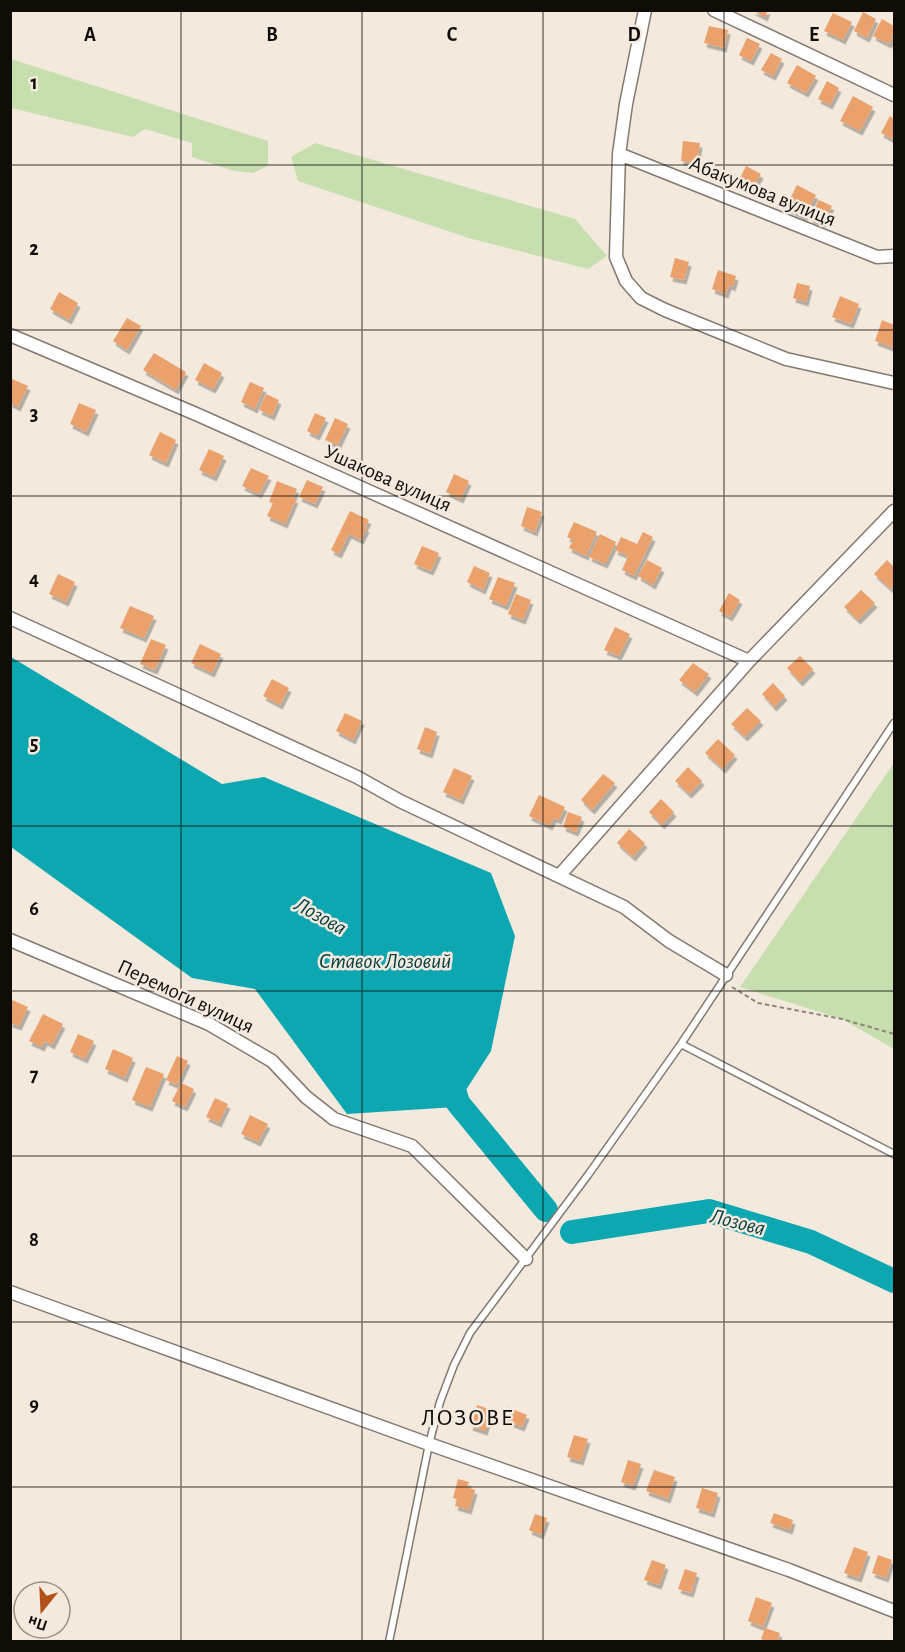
<svg xmlns="http://www.w3.org/2000/svg" width="905" height="1652" viewBox="0 0 905 1652" font-family="'Alegreya Sans',sans-serif">
	<style>
		.green { fill: #c7deaf }
		.water { fill: #0da7b2 }
		.lines { fill: none; stroke-linecap: round; stroke-linejoin: round }
		.river { stroke: #0da7b2; stroke-width: 24 }
		.building { fill: #eaa16c; filter: url(#shadow) }
		.service-casing { stroke: #83796f; stroke-width: 9 }
		.minor-casing { stroke: #83796f; stroke-width: 15 }
		.path { stroke: #8d877e; stroke-width: 2; stroke-dasharray: 4.5 3; stroke-linecap: butt }
		.service { stroke: #fff; stroke-width: 6 }
		.minor { stroke: #fff; stroke-width: 12 }
		.grid { fill: none; stroke: #100d09; stroke-width: 1.5; stroke-opacity: 0.55 }
		.labels { text-anchor: middle; stroke-width: 5; stroke-linejoin: round; paint-order: stroke }
		.street-label { font-size: 21px; fill: #100d09; stroke: #f3e9dd }
		.water-label { font-size: 22px; font-style: italic; fill: #003d42; stroke: #f3e9dd }
		.quarter-label { font-size: 24px; letter-spacing: 1.5px; fill: #100d09; stroke: #f3e9dd }
		.grid-label { font-size: 20px; text-anchor: middle; font-weight: bold; fill: #100d09; stroke: #f3e9dd; stroke-width: 5; stroke-linejoin: round; paint-order: stroke }
	</style>
	<defs>
		<filter id="shadow"><feDropShadow dx="2.5" dy="4.5" stdDeviation="0" flood-color="#0004"/></filter>
	</defs>
	<rect width="100%" height="100%" fill="#f3e9dd"/>
	<path class="green" d="M11 59 268 141V166L253 173 234 171 192 157V143L145 129 133 137 11 108Z
		M315 143 575 219 607 256 588 269 469 238 298 181 291 157Z
		M894 763V1049L842 1019 740 987Z"/>
	<path class="water" d="M11 657 222 784 264 777 491 873 515 936 491 1051 455 1107 347 1114 255 989 192 978 11 847Z"/>
	<g class="lines">
		<path class="river" d="M448 1070 458 1103 546 1210
			M572 1232 709 1211 811 1242 894 1281"/>
	</g>
	<path class="building" d="M752 10H768L765 17Z
		M863 12 876 19 867 38 854 31Z
		M833 13 852 22 843 40 824 31Z
		M882 19 894 26V34L889 44 873 36Z
		M709 26 728 30 724 48 704 43Z
		M747 38 760 44 751 61 739 55Z
		M771 53 782 59 773 76 761 70Z
		M797 65 816 76 806 93 787 83Z
		M827 81 839 88 830 105 818 99Z
		M853 96 873 107 860 131 840 121Z
		M890 116 894 119V140L881 133Z
		M683 141 700 143 697 163 681 161Z
		M746 166 761 174 751 191 737 184Z
		M797 185 816 195 804 217 786 207Z
		M819 200 832 206 822 224 810 218Z
		M675 258 689 262 684 280 670 277Z
		M718 270 736 276 733 287 729 285 726 294 712 289Z
		M797 283 810 286 806 302 793 298Z
		M59 292 78 303 69 320 50 309Z
		M840 296 859 304 851 324 832 317Z
		M127 318 141 326 127 350 113 341Z
		M882 320 894 325V348L875 341Z
		M154 353 186 372 176 390 143 370Z
		M204 363 222 373 213 389 195 380Z
		M10 378 28 386 18 407 10 403Z
		M250 382 264 388 255 409 241 402Z
		M266 394 279 400 272 416 259 410Z
		M79 403 96 410 86 432 70 424Z
		M315 413 326 418 317 436 307 431Z
		M335 418 348 424 338 445 325 440Z
		M160 432 176 440 166 463 149 455Z
		M209 449 224 456 214 477 199 470Z
		M251 468 269 476 259 494 242 486Z
		M454 474 469 481 461 499 446 492Z
		M307 480 323 487 315 504 299 497Z
		M277 481 297 489 293 498 296 499 285 524 267 516 273 503 269 502Z
		M527 507 542 512 535 532 521 526Z
		M350 511 369 520 365 527 367 528 361 540 349 534 339 554 331 550Z
		M574 522 597 532 586 556 569 548 573 540 567 537Z
		M643 532 653 537 634 576 622 570 628 556 615 550 621 537 637 544Z
		M600 534 616 542 605 564 589 557Z
		M422 546 439 553 431 571 414 564Z
		M647 560 662 568 653 585 638 576Z
		M887 560 894 567V585L891 589 874 574Z
		M474 566 490 573 483 590 467 582Z
		M58 574 75 582 66 602 49 594Z
		M498 577 515 583 506 606 489 599Z
		M861 590 875 603 858 620 844 607Z
		M729 593 740 600 730 617 719 611Z
		M516 594 531 600 523 620 508 614Z
		M130 606 154 616 144 638 120 628Z
		M615 627 630 634 619 656 604 650Z
		M151 639 166 645 155 670 140 664Z
		M200 644 221 654 212 673 191 663Z
		M800 656 813 669 800 682 787 668Z
		M693 663 709 674 695 692 679 680Z
		M272 679 289 688 280 705 263 696Z
		M773 683 785 696 774 707 762 694Z
		M747 708 761 721 745 737 731 724Z
		M345 713 362 721 353 740 336 731Z
		M425 727 437 732 430 754 417 749Z
		M718 739 735 755 723 769 705 753Z
		M688 767 702 781 689 794 675 781Z
		M454 768 472 776 461 800 443 792Z
		M603 774 615 783 592 810 581 800Z
		M539 795 565 807 559 820 554 818 550 826 529 816Z
		M661 799 674 812 662 825 649 812Z
		M568 812 582 817 576 832 563 827Z
		M629 829 645 843 633 857 617 843Z
		M12 1000 28 1007 19 1026 10 1023V1003Z
		M43 1014 63 1024 52 1045 45 1041 42 1047 29 1041Z
		M78 1034 94 1041 85 1059 70 1052Z
		M113 1049 133 1058 125 1078 105 1069Z
		M177 1056 188 1061 177 1085 166 1080Z
		M146 1067 164 1074 150 1107 132 1100Z
		M181 1083 194 1089 185 1107 172 1101Z
		M215 1098 228 1104 219 1123 206 1117Z
		M250 1115 268 1124 258 1142 241 1134Z
		M477 1405 492 1410 485 1431 470 1426Z
		M507 1407 527 1415 522 1427 503 1420Z
		M574 1435 588 1439 581 1461 567 1457Z
		M628 1460 641 1464 633 1486 621 1482Z
		M654 1470 675 1477 668 1499 646 1491Z
		M458 1479 469 1482 467 1487 475 1490 469 1510 455 1506 457 1499 453 1498Z
		M702 1488 718 1493 712 1513 696 1508Z
		M774 1513 793 1520 790 1530 770 1523Z
		M535 1514 547 1518 541 1535 529 1530Z
		M854 1547 868 1552 859 1578 844 1573Z
		M878 1555 892 1560 886 1578 872 1573Z
		M652 1560 666 1565 659 1585 644 1580Z
		M685 1569 697 1573 691 1593 678 1589Z
		M756 1597 772 1603 763 1627 748 1621Z
		M765 1628 780 1633 777 1642H769L761 1639Z"/>
	<g class="lines">
		<g class="service-casing">
			<path id="service" d="M681 1044 894 1154
				M389 1642 429 1444 440 1402 454 1365 470 1333 588 1175 681 1044 894 723"/>
		</g>
		<g class="minor-casing">
			<path id="minor" d="M645 10 626 104 619 154 616 257 626 281 641 298 665 310 786 359 894 383
				M714 10 894 95
				M619 154 877 257 894 256
				M10 335 196 414 749 661
				M10 618 357 777 400 801 624 907 669 941 726 975
				M559 876 749 661 894 511
				M10 940 209 1024 272 1061 306 1097 334 1119 412 1146 526 1259
				M10 1292 429 1444 789 1570 894 1611"/>
		</g>
		<path class="path" d="M732 987 758 1003 842 1019 894 1034"/>
		<use href="#service" class="service"/>
		<use href="#minor" class="minor"/>
	</g>
	<path class="grid" d="M181 10V1642M362 10V1642M543 10V1642M724 10V1642M10 165H894M10 330H894M10 496H894M10 661H894M10 826H894M10 991H894M10 1156H894M10 1322H894M10 1487H894"/>
	<g class="labels">
		<g class="street-label">
			<text transform="translate(763 191) rotate(22)" y="7">Абакумова вулиця</text>
			<text transform="translate(388 478) rotate(24)" y="7">Ушакова вулиця</text>
			<text transform="translate(186 996) rotate(25)" y="7">Перемоги вулиця</text>
		</g>
		<g class="water-label">
			<text transform="translate(321 915) rotate(29)" y="8">Лозова</text>
			<text x="385" y="968">Ставок Лозовий</text>
			<text transform="translate(738 1221) rotate(14)" y="8">Лозова</text>
		</g>
		<g class="quarter-label">
			<text x="468" y="1425">ЛОЗОВЕ</text>
		</g>
	</g>
	<g class="grid-label">
		<text x="90" y="41">A</text>
		<text x="272" y="41">B</text>
		<text x="452" y="41">C</text>
		<text x="634" y="41">D</text>
		<text x="814" y="41">E</text>
		<text x="34" y="89">1</text>
		<text x="34" y="255">2</text>
		<text x="34" y="420">3</text>
		<text x="34" y="585">4</text>
		<text x="34" y="750">5</text>
		<text x="34" y="915">6</text>
		<text x="34" y="1081">7</text>
		<text x="34" y="1246">8</text>
		<text x="34" y="1411">9</text>
	</g>
	<rect width="905" height="1652" fill="none" stroke="#100d09" stroke-width="24"/>
	<g transform="translate(42 1610) rotate(198)"><circle r="28" fill="#f3e9dd" stroke="#989188" stroke-width="1.5"/>
	<path d="M0-4.5L10 22L0 15L-10 22Z" fill="#b25017"/>
	<text y="-9" font-size="16" font-weight="bold" text-anchor="middle" fill="#100d09">Пн</text>
	</g>
</svg>
